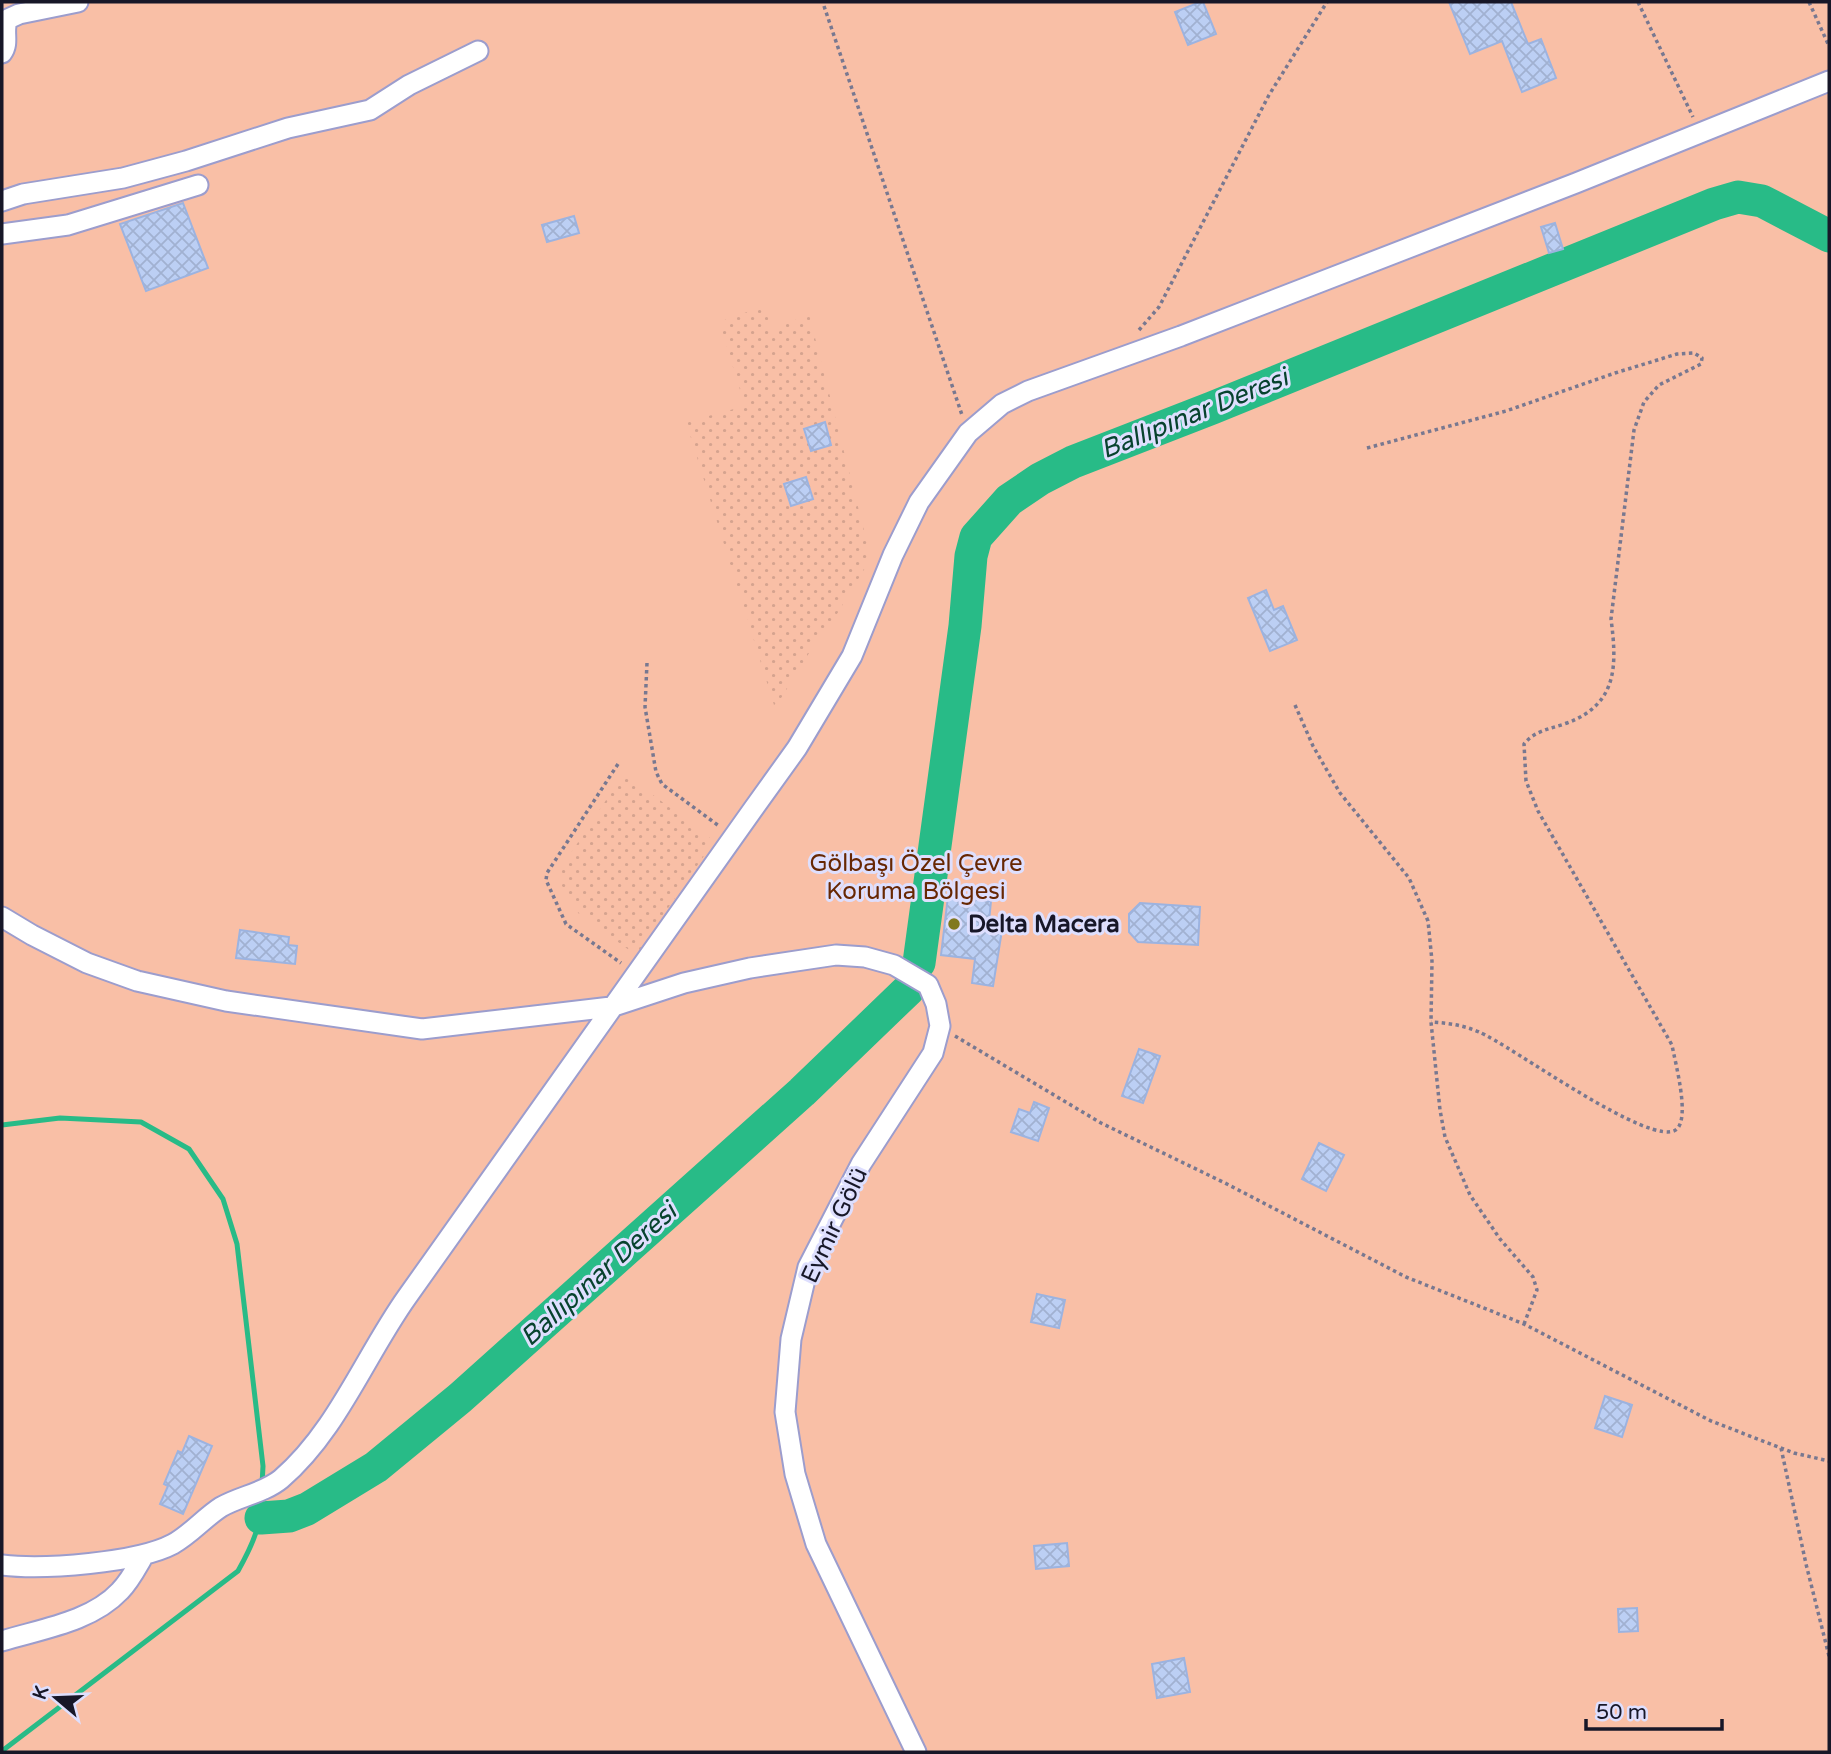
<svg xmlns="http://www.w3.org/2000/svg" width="1831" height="1754" viewBox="0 0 1831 1754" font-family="'Varela Round',sans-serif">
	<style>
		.park { fill: #f9bfa6 }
		.garden { fill: url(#garden-dots) }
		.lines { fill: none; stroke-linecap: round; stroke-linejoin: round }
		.stream { stroke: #28bb87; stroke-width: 5 }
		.river { stroke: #28bb87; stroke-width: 33 }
		.building { fill: url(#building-cross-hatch); stroke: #9cb3e0; stroke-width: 2 }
		.minor-casing { stroke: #9c9dcd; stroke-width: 23 }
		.path { stroke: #787890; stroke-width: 3.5; stroke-dasharray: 3.5 3.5; stroke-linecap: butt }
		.minor { stroke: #fff; stroke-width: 19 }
		.poi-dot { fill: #81781d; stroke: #dedffe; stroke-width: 2.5 }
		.labels { text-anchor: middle; stroke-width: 6; stroke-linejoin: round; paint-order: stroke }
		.park-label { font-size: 24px; fill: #672703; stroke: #dedffe }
		.poi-label { font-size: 24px; font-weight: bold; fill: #171728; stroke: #dedffe; text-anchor: start }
		.street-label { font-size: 24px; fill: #171728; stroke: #dedffe }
		.water-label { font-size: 26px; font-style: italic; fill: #07432e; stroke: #dedffe }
	</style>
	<defs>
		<pattern id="garden-dots" width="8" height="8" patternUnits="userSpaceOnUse" patternTransform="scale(1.75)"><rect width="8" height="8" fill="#f9bfa6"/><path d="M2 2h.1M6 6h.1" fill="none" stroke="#d5a38f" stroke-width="1.8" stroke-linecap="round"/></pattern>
		<pattern id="building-cross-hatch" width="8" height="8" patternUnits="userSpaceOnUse" patternTransform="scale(1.75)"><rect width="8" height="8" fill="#bccff4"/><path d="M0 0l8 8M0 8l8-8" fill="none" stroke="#a1b1d1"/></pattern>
	</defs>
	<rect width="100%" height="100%" fill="#dedffe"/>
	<path class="park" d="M2 2H1829V1752H2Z"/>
	<path class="garden" d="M764 306 772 330 809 314 871 558 823 637 814 645 778 703 774 705 686 422 745 406 719 322Z
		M624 773 714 841 636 955 579 914 566 895 557 874Z"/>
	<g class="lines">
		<path class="stream" d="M2 1125 60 1118 141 1122 189 1149 223 1199 237 1244 263 1466 262 1485
			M2 1751 238 1571C253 1544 261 1526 262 1495"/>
		<path class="river" d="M919 963 965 626 971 556 976 537 1009 500 1040 479 1073 462 1212 408 1714 204 1738 197 1762 201 1829 236
			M261 1518 289 1516 307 1509 376 1467 460 1398 802 1092 909 989"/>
	</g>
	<path class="building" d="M1200 2H1203L1216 34 1188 45 1175 12Z
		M1449 2H1511L1528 44 1541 39 1556 78 1522 92 1502 41 1470 54Z
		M183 203 208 268 146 291 120 224Z
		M574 216 579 233 547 242 542 225Z
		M1555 223 1563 249 1549 253 1541 227Z
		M825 422 831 445 811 451 804 429Z
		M806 477 813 499 791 506 784 484Z
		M1266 590 1274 610 1283 606 1297 640 1270 651 1248 598Z
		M948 896 991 901 989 922 1003 924 993 986 972 983 975 959 941 955Z
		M1140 903 1200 907 1198 945 1138 942 1129 932V914Z
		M240 930 289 937 288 945 297 946 295 964 236 958Z
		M1139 1049 1160 1056 1143 1103 1122 1096Z
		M1034 1102 1049 1108 1038 1141 1011 1132 1019 1109 1030 1113Z
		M1319 1143 1344 1155 1326 1191 1302 1179Z
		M1037 1294 1065 1300 1059 1328 1031 1322Z
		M1605 1396 1632 1405 1622 1437 1595 1428Z
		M189 1436 212 1446 183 1514 160 1504 168 1486 164 1484 178 1451 182 1453Z
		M1067 1543 1069 1566 1036 1569 1034 1546Z
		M1637 1608 1638 1631 1619 1632 1618 1609Z
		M1184 1658 1190 1692 1157 1698 1152 1664Z"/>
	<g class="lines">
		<g class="minor-casing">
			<path id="minor" d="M2 53C10 43 2 30 8 19L19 14 78 2
				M2 201 23 194 123 178 186 161 288 128 370 110 409 85 478 51
				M2 234 68 225 198 185
				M2 917 32 935 87 963 137 981 226 1001 422 1029 611 1007 684 983 750 968 836 955 865 957 894 965 928 985 936 1004 940 1026 933 1053 861 1164 808 1267 791 1339 785 1412 795 1474 816 1544 916 1752
				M2 1565C43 1570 137 1563 173 1544 191 1534 204 1518 221 1507 240 1496 264 1493 281 1479 337 1431 365 1356 407 1297 538 1114 666 930 797 748L852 656 893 555 919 502 968 433 1002 404 1028 391 1181 336 1576 183 1829 81
				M2 1641C41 1629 91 1622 120 1591 130 1581 137 1567 144 1555"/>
		</g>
		<path class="path" d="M1638 2 1693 117
			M1809 2 1829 46
			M824 6 962 415
			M1139 330 1159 307 1269 95 1327 2
			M1367 448 1506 411 1615 373 1677 354 1694 353 1702 358 1701 364 1659 385 1644 402 1634 430 1611 619C1617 665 1618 704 1567 723 1551 729 1535 730 1524 744L1526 781 1538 811 1672 1045C1675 1062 1690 1116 1677 1129 1654 1151 1509 1044 1479 1032 1463 1025 1448 1023 1431 1022
			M647 663 645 707 656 772 662 784 719 826
			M1295 705 1313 746 1340 793 1409 878 1428 921 1432 961 1431 1022 1440 1110 1445 1137 1470 1195 1500 1239 1533 1277 1537 1290 1524 1324
			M618 764 547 873 546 880 566 924 621 963
			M955 1036 1101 1123 1225 1183 1406 1277 1524 1324 1711 1421 1794 1453 1829 1461
			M1781 1448 1806 1564 1829 1656"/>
		<use href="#minor" class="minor"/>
	</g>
	<circle class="poi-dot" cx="954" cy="924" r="7"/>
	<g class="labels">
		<g class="park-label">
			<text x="916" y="871">Gölbaşı Özel Çevre<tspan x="916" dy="28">Koruma Bölgesi</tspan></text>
		</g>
		<g class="poi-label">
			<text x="968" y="932">Delta Macera</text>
		</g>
		<g class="street-label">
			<text transform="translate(834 1225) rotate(-65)" y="8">Eymir Gölü</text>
		</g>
		<g class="water-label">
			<text transform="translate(1194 413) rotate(-22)" y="9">Ballıpınar Deresi</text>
			<text transform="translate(598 1274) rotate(-42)" y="9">Ballıpınar Deresi</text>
		</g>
	</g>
	<rect width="1831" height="1754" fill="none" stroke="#171728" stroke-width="7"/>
	<g transform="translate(56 1698) rotate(289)" stroke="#dedffe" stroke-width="5" paint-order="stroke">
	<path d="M0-5L12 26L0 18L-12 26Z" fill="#171728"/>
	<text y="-10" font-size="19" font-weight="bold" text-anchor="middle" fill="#171728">K</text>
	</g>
	<path d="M1586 1719v10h136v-10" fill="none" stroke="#171728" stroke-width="3.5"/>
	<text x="1596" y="1719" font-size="21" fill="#171728" stroke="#dedffe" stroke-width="5" paint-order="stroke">50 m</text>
</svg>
